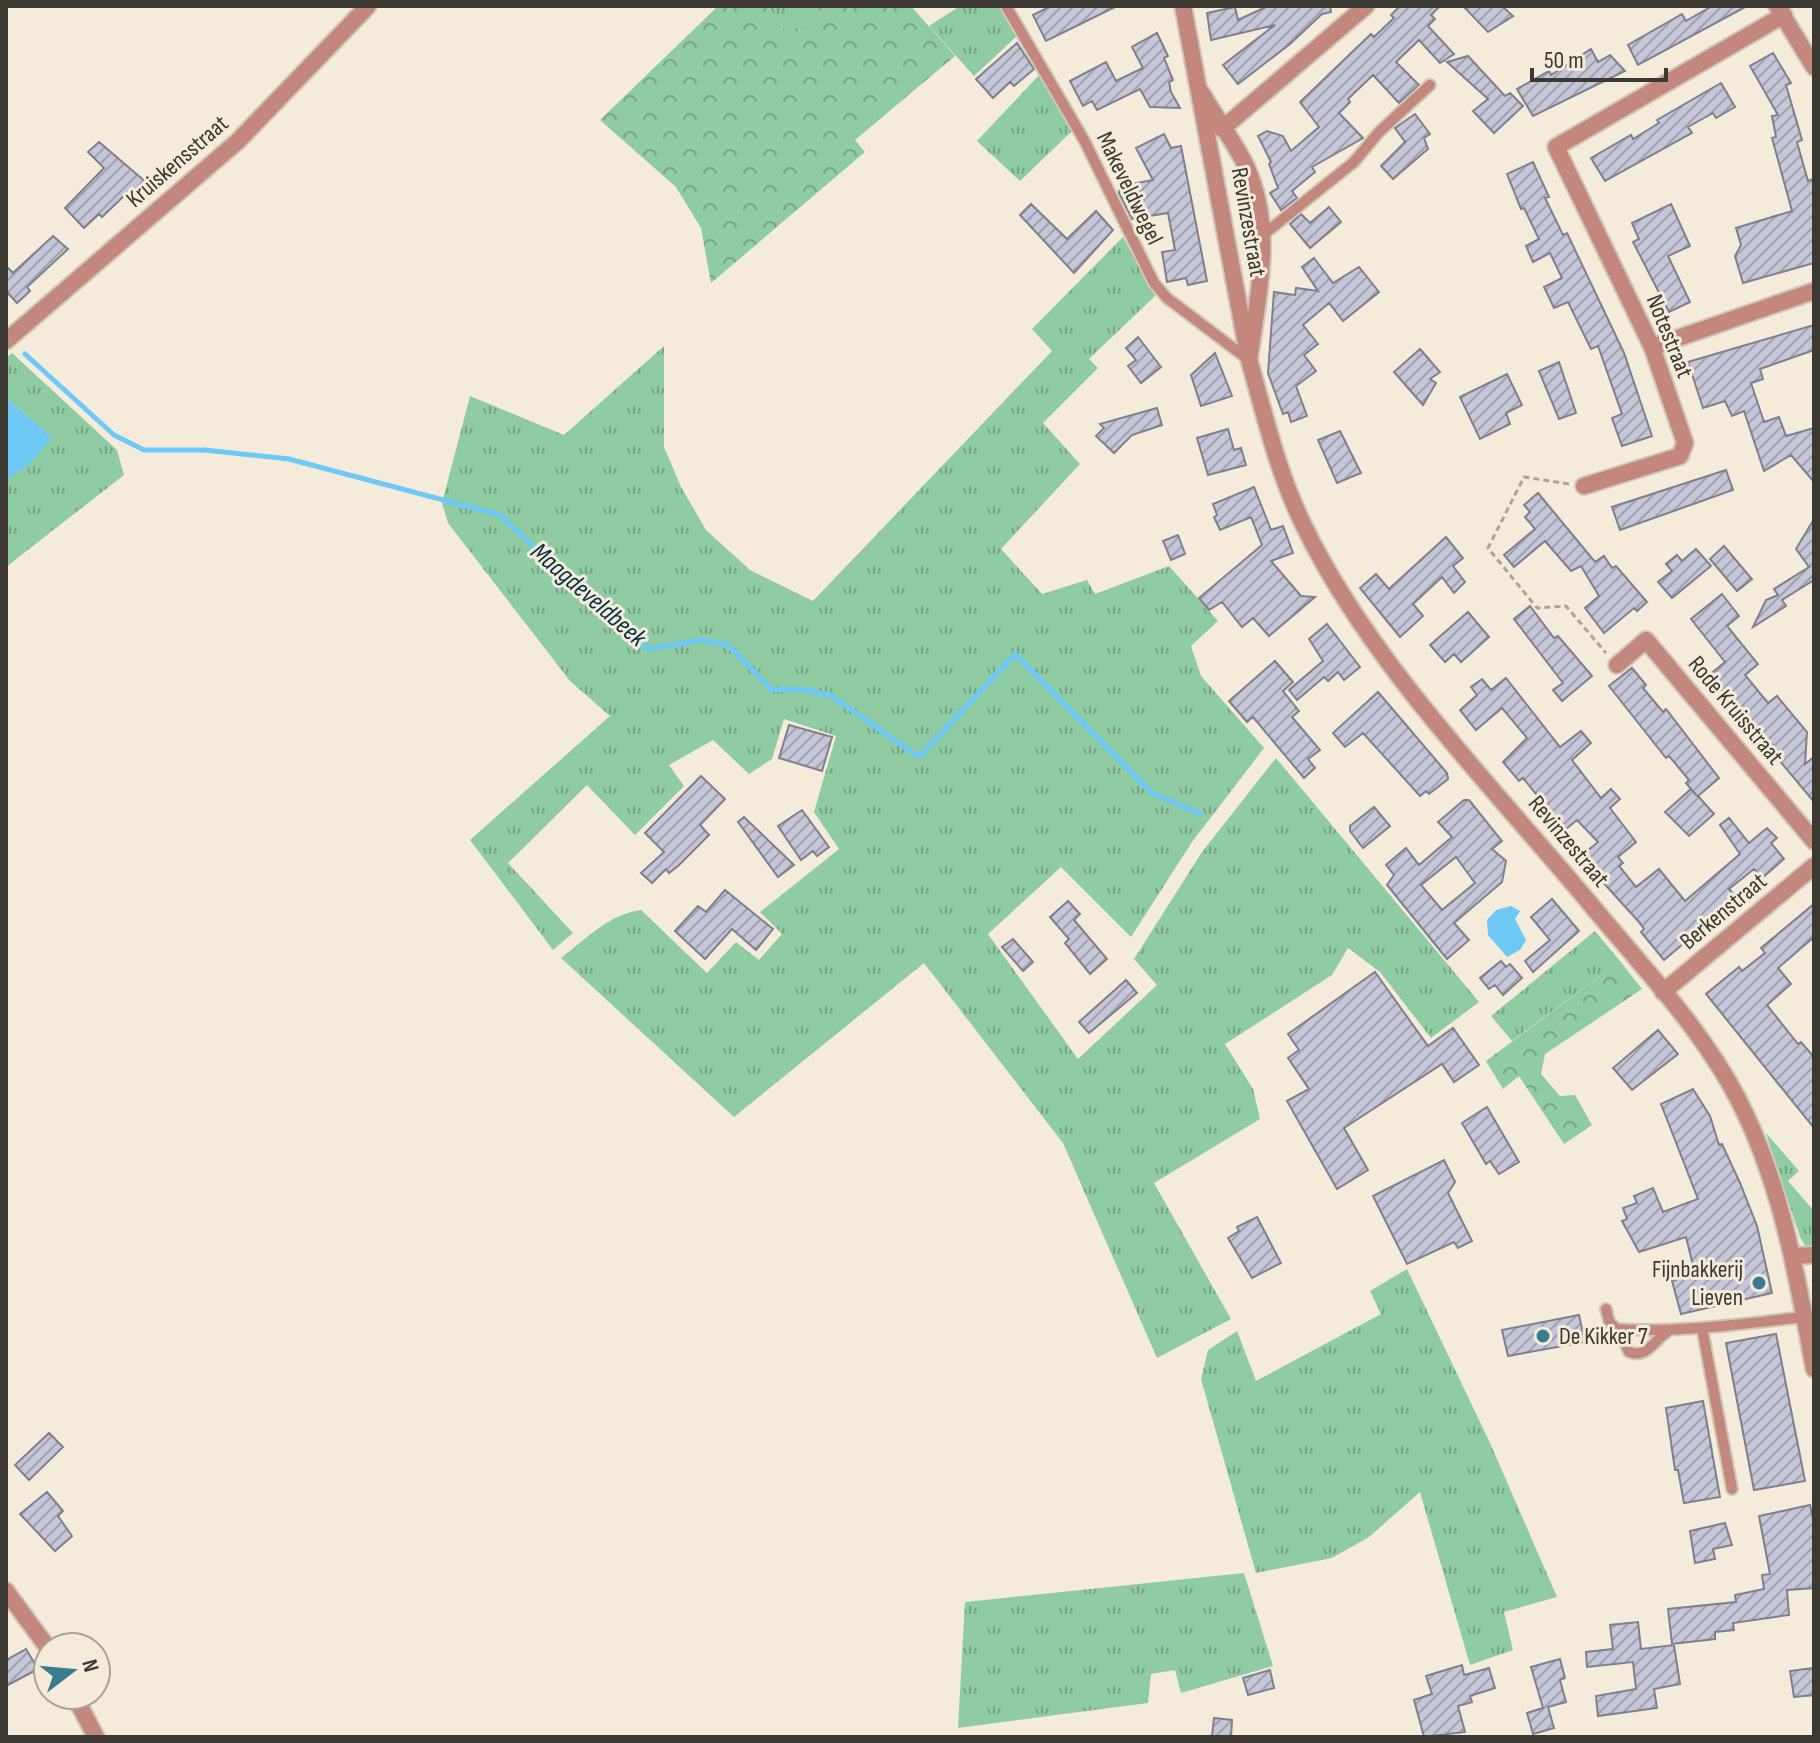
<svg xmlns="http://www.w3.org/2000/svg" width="1820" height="1743" viewBox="0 0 1820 1743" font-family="'Sofia Sans Condensed',sans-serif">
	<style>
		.grass { fill: url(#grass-tufts) }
		.forest { fill: url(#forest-crowns) }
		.water { fill: #6ec9f6 }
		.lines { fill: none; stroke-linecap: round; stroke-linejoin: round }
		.stream { stroke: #6ec9f6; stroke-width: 5 }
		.building { fill: url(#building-hatch); stroke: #7f7f8f; stroke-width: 2; fill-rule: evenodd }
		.service-casing { stroke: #cfc7b8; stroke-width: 14 }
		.minor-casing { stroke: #cfc7b8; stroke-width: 20 }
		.path { stroke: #aba497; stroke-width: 3; stroke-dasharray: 6 4; stroke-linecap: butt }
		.service { stroke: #c3877e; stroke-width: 10 }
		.minor { stroke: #c3877e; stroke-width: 16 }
		.poi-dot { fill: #3a7c8e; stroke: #f4ebda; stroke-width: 3 }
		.labels { text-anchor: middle; stroke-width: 6; stroke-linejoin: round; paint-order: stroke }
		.street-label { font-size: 24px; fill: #3c3832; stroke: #f4ebda }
		.poi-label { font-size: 24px; fill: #3c3832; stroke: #f4ebda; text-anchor: end }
		.water-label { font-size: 26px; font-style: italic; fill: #053042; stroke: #f4ebda }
	</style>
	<defs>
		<pattern id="grass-tufts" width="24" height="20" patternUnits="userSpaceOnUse" patternTransform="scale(2)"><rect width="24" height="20" fill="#8fcba3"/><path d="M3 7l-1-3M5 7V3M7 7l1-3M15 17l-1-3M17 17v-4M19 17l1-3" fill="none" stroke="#76a685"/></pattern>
		<pattern id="forest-crowns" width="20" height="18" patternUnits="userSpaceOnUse" patternTransform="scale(2)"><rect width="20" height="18" fill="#8fcba3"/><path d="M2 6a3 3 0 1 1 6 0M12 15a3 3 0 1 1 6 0" fill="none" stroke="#76a685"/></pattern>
		<pattern id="building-hatch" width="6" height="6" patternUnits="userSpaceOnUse" patternTransform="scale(2)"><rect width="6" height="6" fill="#c5c6d7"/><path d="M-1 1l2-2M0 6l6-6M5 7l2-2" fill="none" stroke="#a1a2af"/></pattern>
	</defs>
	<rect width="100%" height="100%" fill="#f4ebda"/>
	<path class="grass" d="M767 6H826L791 37Z
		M960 6H1001L1018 35 974 76 929 26Z
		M1041 73 1072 131 1020 181 977 141Z
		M1123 237 1155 296 1089 359 1098 368 1043 423 1080 464 1001 549 1042 594 1087 580 1095 594 1169 566 1218 621 1191 646 1201 676 1264 748 1192 842 1131 937 1061 867 988 934 1078 1059 1157 985 1134 959 1202 852 1276 758 1479 1002 1431 1038 1380 972 1348 948 1332 975 1225 1044 1253 1089 1260 1119 1154 1183 1231 1319 1157 1358 1063 1143 924 963 734 1117 561 958C586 939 609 914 641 910L707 973 736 942 759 960 782 934 760 912 839 849 814 812 836 736 784 719 772 759 749 774 713 740 669 765 684 786 635 835 587 785 508 863 573 933 553 950 470 840 610 716 570 681 448 523 442 503 470 396 564 435 664 346V447L681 487 706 530 750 570 813 601 1052 351 1032 329Z
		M12 353 117 450 124 475 6 567V476L8 478 52 437 6 398V358Z
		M1595 931 1620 961 1512 1041 1491 1016Z
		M1766 1133 1799 1171 1788 1181 1814 1211V1247H1806L1800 1237Z
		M1407 1269 1490 1443 1557 1597 1504 1612 1513 1650 1470 1665 1420 1492 1369 1537 1332 1558 1256 1573 1201 1379 1208 1350 1237 1331 1256 1381 1381 1314 1370 1291Z
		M1244 1573 1273 1666 1181 1693 1175 1670 1151 1674 1148 1703 958 1728 965 1602Z"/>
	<path class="forest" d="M718 6H767L791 37 826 6H911L955 56 855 140 865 152 711 283 701 228 676 187 600 120Z
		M1620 961 1642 989 1545 1054 1541 1074 1560 1096 1575 1095 1592 1125 1564 1144 1519 1076 1503 1089 1486 1061Z"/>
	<path class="water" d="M6 398 52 437 29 465 8 478Z
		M1511 906 1520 911 1515 919 1526 940 1520 950 1507 957 1488 935 1487 920 1496 910Z"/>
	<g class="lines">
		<path class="stream" d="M25 354 114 435 144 450H205L289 459 500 515 619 627 649 649 702 640 728 645 772 690 797 689 830 695 919 757 1015 654 1152 793 1201 814"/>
	</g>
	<path class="building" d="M1051 6H1117L1046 41 1033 15Z
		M1268 6H1330L1331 12 1322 14 1290 44 1238 84 1223 65 1275 25 1211 40 1207 13 1235 7 1238 20Z
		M1400 6H1440L1431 15 1435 19 1428 26 1454 54 1440 63 1419 40 1396 62 1419 85 1399 103 1373 75 1348 99 1350 102 1339 113 1363 138 1312 167 1315 172 1292 191 1297 198 1281 210 1270 193 1278 188 1269 164 1271 162 1258 136 1267 131 1283 136 1291 151 1319 127 1300 102 1371 34 1374 37 1394 18 1391 15Z
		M1463 6H1502L1513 16 1488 32Z
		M1712 6H1747L1638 65 1628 45 1682 14 1686 21Z
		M1157 33 1168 56 1164 58 1173 80 1169 82 1171 92 1180 108 1150 107 1140 89 1097 110 1092 101 1083 106 1070 81 1106 62 1116 81 1143 68 1132 47Z
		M1017 43 1034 69 1014 86 1010 82 993 98 976 79Z
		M1591 49 1598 62 1610 55 1625 71 1533 116 1517 89 1549 71 1551 75Z
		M1773 53 1791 83 1786 85 1802 140 1797 142 1808 181 1814 179V263L1743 283 1735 256 1741 245 1736 228 1792 211 1772 138 1776 137 1772 116 1778 115 1750 66Z
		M1468 56 1505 96 1510 93 1523 106 1494 133 1473 111 1488 99 1447 62Z
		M1721 83 1735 107 1716 118 1713 113 1688 127 1692 133 1605 181 1591 158 1631 135 1633 139 1659 123 1657 120Z
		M1415 114 1430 134 1424 138 1428 149 1393 179 1381 166 1405 142 1395 128Z
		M1164 134 1171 148 1181 146 1207 281 1188 285 1186 278 1167 282 1162 252 1175 250 1168 213 1132 219 1119 193 1120 186 1153 180 1136 148Z
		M99 142 154 189 137 204 127 193 102 217 99 214 84 228 65 208 104 168 88 152Z
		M1533 162 1549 197 1545 198 1563 235 1567 233 1624 353 1652 436 1622 446 1612 418 1622 414 1598 346 1591 349 1568 302 1554 308 1544 287 1562 278 1550 253 1533 262 1526 246 1539 239 1524 208 1521 209 1507 174Z
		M1031 204 1067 239 1096 211 1113 230 1074 273 1020 215Z
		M1671 204 1690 246 1668 256 1690 302 1669 312 1633 242 1639 239 1632 223Z
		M1329 207 1341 222 1310 248 1290 224 1301 214 1310 223Z
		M53 236 68 249 27 287 30 291 17 303 6 291V266L13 273Z
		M1314 258 1333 283 1359 267 1379 292 1343 321 1329 303 1303 325 1318 344 1304 355 1316 371 1296 386 1307 416 1291 422 1288 412 1283 414 1268 373 1274 292 1295 295 1296 288 1318 291 1302 267Z
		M1814 325V350L1760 369 1763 379 1751 383 1764 422 1779 417 1786 436 1814 428V482L1791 455 1764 471 1744 411 1732 416 1725 401 1703 408 1688 362Z
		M1138 337 1161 367 1141 383 1128 366 1136 360 1126 348Z
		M1420 349 1440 372 1430 379 1436 383 1423 405 1394 372Z
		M1215 353 1232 396 1201 406 1191 375Z
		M1559 362 1576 413 1559 419 1539 371Z
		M1507 374 1522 405 1506 413 1510 424 1480 439 1460 397Z
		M1157 408 1162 425 1132 435 1114 453 1096 436 1104 428 1100 424Z
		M1228 429 1234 450 1241 448 1246 465 1208 475 1197 438Z
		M1340 431 1361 473 1337 483 1318 440Z
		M1726 470 1733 490 1620 530 1612 507Z
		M1254 487 1271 530 1283 526 1293 553 1271 561 1301 596 1315 597 1269 636 1253 618 1242 627 1222 602 1209 610 1199 598 1262 545 1251 517 1220 530 1214 517 1217 515 1213 504Z
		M1538 493 1595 562 1604 556 1612 568 1616 566 1647 602 1637 611 1634 608 1604 633 1585 608 1599 596 1581 566 1571 571 1545 541 1514 567 1504 555 1535 529 1525 517 1530 512 1524 505Z
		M1814 519V580L1782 600 1786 606 1753 627 1766 600 1778 595 1774 589 1809 567 1796 549Z
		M1178 535 1185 554 1171 560 1163 541Z
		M1446 537 1463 558 1453 566 1465 582 1454 593 1442 577 1413 604 1423 616 1400 637 1360 588 1376 574 1389 589Z
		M1724 546 1752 579 1737 591 1710 559Z
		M1696 549 1711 566 1672 598 1658 582 1672 571 1666 564 1677 555 1682 561Z
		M1722 594 1739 616 1727 626 1758 664 1745 675 1768 703 1777 696 1807 732 1805 764 1814 757V802L1779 760 1783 756 1708 676 1725 662 1691 619Z
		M1530 606 1554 638 1558 636 1592 676 1562 701 1553 690 1563 683 1514 619Z
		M1468 612 1489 637 1461 662 1454 654 1445 662 1430 645Z
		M1327 624 1360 667 1344 680 1338 672 1328 681 1324 677 1297 700 1289 690 1323 661 1309 639Z
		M1275 661 1293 682 1283 691 1299 711 1292 717 1320 750 1308 759 1315 768 1304 778 1253 717 1247 722 1229 701Z
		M1632 668 1646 685 1643 688 1663 712 1666 709 1719 778 1698 796 1714 814 1689 836 1665 812 1691 789 1697 796 1686 783 1689 780 1669 756 1666 758 1609 686Z
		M1506 678 1560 747 1581 731 1591 743 1572 760 1601 798 1611 789 1620 799 1610 808 1636 842 1618 857 1623 863 1619 866 1636 887 1659 869 1685 901 1740 854 1720 825 1729 818 1749 843 1767 828 1777 838 1771 843 1784 859 1762 878 1754 869 1729 889 1737 898 1664 960 1641 932 1644 929 1639 922 1580 857 1598 842 1577 820 1561 833 1545 814 1549 810 1523 778 1519 781 1503 762 1527 738 1502 708 1476 730 1460 710 1477 695 1471 687 1482 679 1491 690Z
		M1378 692 1447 773 1448 779 1429 794 1426 791 1420 796 1363 733 1345 747 1333 733Z
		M789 725 832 737 822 771 779 758Z
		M701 776 725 799 700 825 709 835 678 866 669 873 666 869 652 883 641 873 664 852 645 833Z
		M1464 800H1469L1502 841 1492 849 1506 861 1502 882 1454 923 1469 940 1447 959 1387 885 1394 875 1386 865 1406 848 1419 865 1452 837 1438 822ZM1456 857 1475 883 1442 910 1421 885Z
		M1374 807 1390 826 1363 848 1350 831V826Z
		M802 810 829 847 817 856 813 851 801 860 778 826Z
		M744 817 794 865 778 877 738 822Z
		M725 890 773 929 756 950 732 929 705 959 675 931 698 906 706 912Z
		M1552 899 1579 931 1533 972 1525 961 1550 940 1531 917Z
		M1068 901 1080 914 1074 920 1107 959 1090 974 1065 943 1069 939 1050 917Z
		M1814 904V937L1778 968 1791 984 1767 1005 1798 1044 1801 1042 1814 1057V1128L1706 994 1739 967 1742 971 1765 953 1761 948Z
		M1013 939 1033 962 1023 971 1002 947Z
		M1501 961 1506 967 1510 964 1522 978 1503 995 1495 985 1489 989 1480 978Z
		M1375 972 1428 1046 1453 1028 1479 1065 1454 1082 1442 1064 1344 1128 1368 1170 1337 1189 1287 1101 1309 1089 1288 1058 1299 1050 1288 1034Z
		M1126 980 1137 993 1089 1033 1079 1022Z
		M1658 1030 1678 1054 1632 1090 1613 1068Z
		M1693 1089 1710 1116 1719 1145 1722 1144 1740 1183 1757 1226 1772 1293 1681 1314 1672 1281 1678 1279 1676 1269 1693 1265 1686 1237 1639 1252 1622 1221 1627 1219 1623 1208 1637 1203 1634 1196 1653 1188 1663 1212 1698 1199 1661 1104Z
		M1487 1107 1519 1162 1499 1174 1490 1161 1486 1164 1462 1123Z
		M1444 1160 1455 1182 1448 1193 1472 1241 1458 1248 1454 1242 1407 1264 1373 1196Z
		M1257 1217 1281 1263 1252 1278 1228 1238 1239 1231 1237 1227Z
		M1579 1315 1585 1342 1508 1356 1502 1330Z
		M1776 1334 1805 1481 1754 1490 1726 1343Z
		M1703 1401 1720 1497 1684 1503 1678 1470H1675L1666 1408Z
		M49 1433 63 1447 29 1480 15 1465Z
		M47 1492 63 1511 58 1516 72 1536 55 1551 20 1514Z
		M1810 1505 1814 1524V1588L1787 1590 1789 1615 1733 1623 1734 1630 1715 1632V1639L1672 1644 1668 1609 1736 1602 1735 1595 1764 1589 1762 1575 1770 1574 1759 1516Z
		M1725 1523 1732 1545 1713 1549 1715 1559 1695 1563 1690 1531Z
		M1638 1622 1641 1649 1674 1645 1680 1684 1654 1689 1657 1708 1598 1716 1596 1696 1636 1689 1633 1662 1587 1667 1586 1652 1613 1649 1610 1625Z
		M26 1649 38 1669 6 1686V1660Z
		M1560 1659 1565 1678 1560 1680 1566 1702 1548 1707 1554 1728 1533 1734 1527 1713 1543 1708 1531 1667Z
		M1462 1665 1464 1675 1489 1668 1495 1688 1470 1696 1472 1702 1458 1706 1465 1732 1424 1737 1414 1700 1432 1694 1426 1676Z
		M1814 1668V1695L1794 1697 1790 1671Z
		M1270 1670 1274 1688 1248 1695 1243 1678Z
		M1214 1718 1232 1720 1231 1737H1212Z"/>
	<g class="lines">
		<g class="service-casing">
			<path id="service" d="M1006 6 1084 140 1154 283 1167 298 1249 360
				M1263 235 1354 162 1379 132 1430 85
				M1606 1309 1609 1321 1616 1329C1679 1333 1742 1324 1804 1317
				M1702 1328 1732 1489
				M1625 1330 1623 1339 1629 1352C1648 1359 1654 1339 1670 1330"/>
		</g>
		<g class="minor-casing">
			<path id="minor" d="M1183 6 1249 360C1258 296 1275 228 1246 166 1234 141 1215 117 1201 92
				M1777 6 1814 67
				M1222 129 1366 6
				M6 341 238 141 368 6
				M1652 347 1814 291
				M1249 360C1265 416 1278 474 1304 526 1369 661 1491 785 1587 900 1639 963 1699 1025 1737 1097 1781 1181 1797 1276 1814 1369
				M1584 486 1680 456 1685 443 1652 347 1556 147 1784 15
				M1617 665 1646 640 1814 841
				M1663 992 1814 866
				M1792 1256 1814 1255
				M6 1591 48 1648
				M74 1695 96 1737"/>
		</g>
		<path class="path" d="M1569 484 1524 477 1488 548 1537 608 1566 606 1606 653"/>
		<use href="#service" class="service"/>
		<use href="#minor" class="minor"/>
	</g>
	<g class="poi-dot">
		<circle cx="1759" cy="1283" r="8"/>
		<circle cx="1543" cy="1336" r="8"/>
	</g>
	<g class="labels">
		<g class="street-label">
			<text transform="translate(177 161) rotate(-41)" y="8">Kruiskensstraat</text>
			<text transform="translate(1130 188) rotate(64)" y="8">Makeveldwegel</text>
			<text transform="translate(1249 222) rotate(80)" y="8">Revinzestraat</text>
			<text transform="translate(1670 336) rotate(68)" y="8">Notestraat</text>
			<text transform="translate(1736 710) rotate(50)" y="8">Rode Kruisstraat</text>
			<text transform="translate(1569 841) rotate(50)" y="8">Revinzestraat</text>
			<text transform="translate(1723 911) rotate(-40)" y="8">Berkenstraat</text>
		</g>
		<g class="poi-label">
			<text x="1743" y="1277">Fijnbakkerij<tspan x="1743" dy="28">Lieven</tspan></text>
			<text x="1559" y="1344" text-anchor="start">De Kikker 7</text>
		</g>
		<g class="water-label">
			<text transform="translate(589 594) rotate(41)" y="9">Maagdeveldbeek</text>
		</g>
	</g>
	<rect width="1820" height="1743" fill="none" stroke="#3c3832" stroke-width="16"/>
	<g transform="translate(72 1671) rotate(74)"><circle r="38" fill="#f4ebda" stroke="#aaa397" stroke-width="2"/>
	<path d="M0-6L14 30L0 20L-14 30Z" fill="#3a7c8e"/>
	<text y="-12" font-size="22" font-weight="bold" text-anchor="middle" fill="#3c3832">N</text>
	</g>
	<path d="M1532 68v12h134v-12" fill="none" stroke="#3c3832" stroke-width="4"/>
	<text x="1544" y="68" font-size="24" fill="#3c3832" stroke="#f4ebda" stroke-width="6" paint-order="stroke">50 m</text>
</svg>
